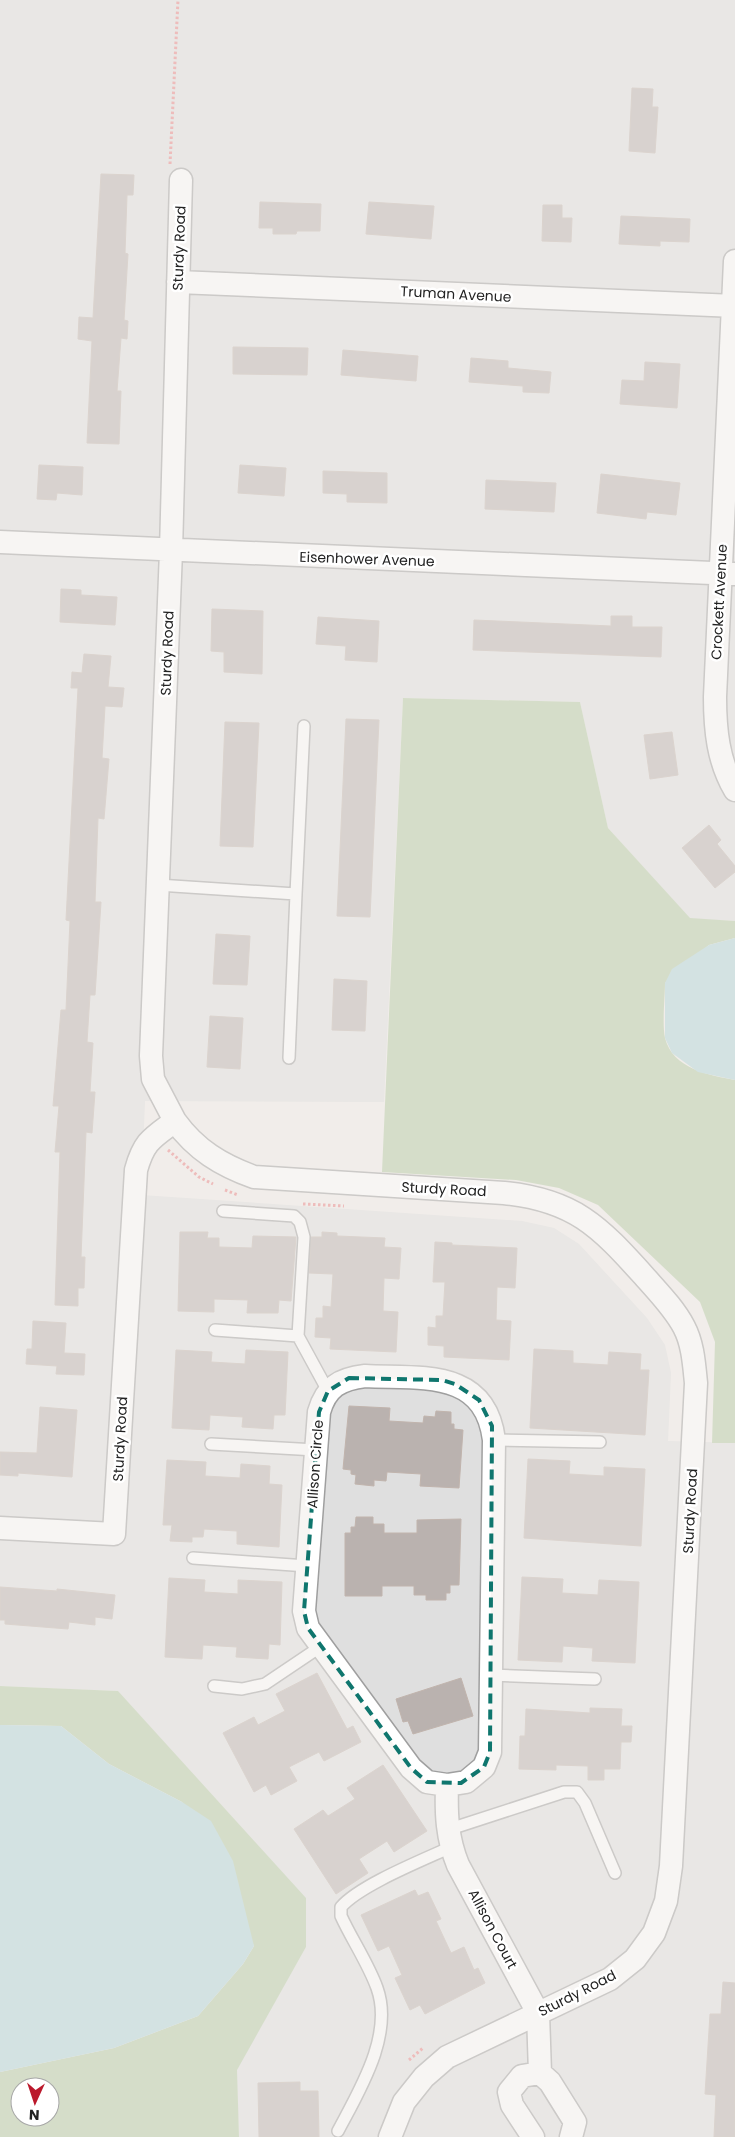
<svg xmlns="http://www.w3.org/2000/svg" width="735" height="2137" viewBox="0 0 735 2137" font-family="Poppins,sans-serif">
	<style>
		.residential { fill: #dfdfdf }
		.forest { fill: #b4cba3; fill-rule: evenodd }
		.water { fill: #b0d4d9 }
		.building { fill: #bab2af; stroke: #c1b4ad }
		.lines { fill: none; stroke-linecap: round; stroke-linejoin: round }
		.lane-casing { stroke: #9f9f9f; stroke-width: 14 }
		.street-casing { stroke: #9f9f9f; stroke-width: 25 }
		.path { stroke: #ea8183; stroke-width: 3; stroke-dasharray: 2.5 2.5; stroke-linecap: butt }
		.lane { stroke: #fff; stroke-width: 11 }
		.street { stroke: #fff; stroke-width: 22 }
		.marked { fill: none; stroke: #0f766e; stroke-width: 4; stroke-dasharray: 10 6; stroke-linejoin: round }
		.labels { text-anchor: middle; stroke-width: 5; stroke-linejoin: round; paint-order: stroke }
		.street-label { font-size: 14px; fill: #222; stroke: #fff }
	</style>
	<rect width="100%" height="100%" fill="#f1edea"/>
	<path class="residential" d="M0 0H735V921L690 919 608 828 580 702 403 698 384 1102 145 1101 141 1195 522 1221 554 1228 579 1244 647 1318 665 1345 671 1373 668 1441 735 1443V2137H239L236 2070 306 1947 118 1691 0 1686Z"/>
	<path class="forest" d="M403 698 580 702 608 828 690 918 735 921V938L709 945 665 983C665 998 662 1024 665 1038 673 1069 709 1075 735 1080V1443H712L715 1342 700 1302 598 1205 559 1188 516 1180 382 1172Z
		M0 1686 118 1691 306 1898V1947L237 2070 239 2137H0V2072L114 2048 198 2016 243 1964 254 1946 182 1802 109 1764 61 1726 0 1725ZM20 2087H50V2117H20Z"/>
	<path class="water" d="M735 938V1080L698 1072 672 1053 665 1038V983L672 969 709 945Z
		M0 1725 61 1726 109 1764 182 1802 211 1821 233 1861 254 1946 243 1964 198 2016 114 2048 0 2072Z"/>
	<path class="building" d="M632 88 653 89 652 107H658L655 153 629 151Z
		M101 174 134 175 133 195H127L125 253 128 254 124 320 128 321 127 339 121 338 117 391H121L119 444 87 443 92 341 78 339 79 317 93 318Z
		M260 202 321 204 320 231H297L296 234H273V228H259Z
		M369 202 434 206 431 239 366 234Z
		M543 205H562V218H572L571 242 542 241Z
		M621 216 690 219 689 242 660 241V246L619 244Z
		M233 347 308 348 307 375 233 374Z
		M343 350 418 356 416 381 341 375Z
		M471 358 508 361V368L551 372 549 393 523 392V386L469 382Z
		M645 362 680 364 677 408 620 404 622 380 644 381Z
		M39 465 83 467 82 495 57 493 56 500 37 499Z
		M240 465 286 468 284 496 238 493Z
		M323 471 387 473V503L347 502V494L323 493Z
		M601 474 680 483 676 515 647 512 646 519 597 513Z
		M486 480 556 483 554 512 485 509Z
		M61 589 81 590V595L117 597 115 625 60 622Z
		M212 609 263 611 262 674 224 672V652L211 651Z
		M611 616H632V627H662L661 657 473 650 474 620 611 626Z
		M318 617 379 621 377 662 345 660 346 646 316 644Z
		M84 654 111 656 108 687 124 688 122 707 105 706 102 758 109 759 104 819 98 818 95 902H101L95 995H90L87 1042 93 1043 90 1092H95L92 1133 86 1132 81 1257H85L84 1288H78V1306L55 1305 60 1152H55L59 1106H53L61 1010H66L70 921 66 920 78 688H71L72 672 82 673Z
		M346 719 379 720 370 917 337 916Z
		M225 722 259 723 253 847 220 846Z
		M672 732 678 775 650 779 644 735Z
		M709 825 721 840 717 844 735 866V872L715 888 682 848Z
		M216 934 250 936 247 985 213 984Z
		M334 979 367 981 365 1031 332 1030Z
		M210 1016 243 1018 240 1069 207 1067Z
		M180 1232H208L207 1238H219V1247L252 1248 253 1236 296 1237 291 1301 279 1300 278 1313H247L248 1300 214 1299V1312L178 1311Z
		M322 1232 337 1233V1236L385 1238 384 1247 401 1248 399 1279 384 1278 383 1311 398 1312 396 1352 330 1349 331 1338 315 1337 316 1318H323V1306L331 1307 333 1274 309 1273 311 1237H322Z
		M435 1242 452 1243V1245L517 1248 515 1288 497 1287 496 1320 511 1321 509 1360 444 1357V1346L428 1345V1327L436 1328V1316H443L445 1282H433Z
		M33 1321 66 1323 64 1353 85 1354 84 1375 56 1374 57 1366 26 1364 27 1349H32Z
		M534 1349 573 1351V1363L608 1365 609 1352 641 1354 640 1370H649L645 1435 530 1428Z
		M176 1350 212 1352 211 1362 245 1364 246 1350 288 1352 285 1415H274L273 1429 242 1427 243 1417 210 1415 209 1430 172 1428Z
		M349 1406 390 1408 389 1421 423 1423 424 1416 435 1417 436 1411 451 1412V1424H454V1429L463 1430 459 1488 420 1486 421 1474 387 1472 386 1481 374 1480V1486L355 1484 356 1475 351 1474V1470L343 1469Z
		M40 1407 77 1410 72 1477 18 1473V1476L0 1475V1452L37 1453Z
		M528 1459 570 1461 569 1474 604 1476V1467L645 1469 641 1546 524 1538Z
		M167 1460 206 1462 205 1476 240 1478 241 1464 270 1466 269 1484 282 1485 279 1547 237 1544V1531L204 1529 203 1537H192V1542L170 1541 172 1525H163Z
		M356 1517H373V1524H384V1533H417V1520L461 1519 459 1585H450V1593H446V1600H426V1595H414V1586H382V1596H345V1533H351V1527H355Z
		M522 1577 563 1579 562 1593 598 1595 599 1580 639 1582 635 1663 592 1661 593 1648 563 1646 562 1662 518 1660Z
		M169 1578 205 1580 204 1592 238 1594V1580L282 1582 280 1645 269 1644 268 1659 236 1657 237 1647 203 1645 202 1659 165 1657Z
		M0 1587 57 1591V1589L115 1595 112 1619 95 1617V1625L69 1622 68 1629 5 1624V1620H0Z
		M317 1673 347 1729 353 1726 361 1742 324 1761 319 1752 289 1767 297 1781 271 1795 266 1785 254 1792 223 1733 254 1717 258 1725 285 1711 276 1694Z
		M461 1678 473 1716 413 1734 408 1721 403 1722 396 1699Z
		M590 1708 622 1709 621 1726H632L631 1742H621L620 1769H604V1780H588V1766L556 1765V1770L519 1769 520 1736H525L526 1709 590 1713Z
		M383 1765 427 1831 394 1852 387 1841 359 1859 368 1873 336 1894 294 1829 323 1810 328 1816 355 1799 347 1788Z
		M415 1890 418 1896 428 1892 441 1919 436 1921 451 1953 464 1947 474 1970 478 1968 485 1983 425 2014 420 2005 410 2010 395 1978 402 1975 389 1946 378 1951 361 1915Z
		M723 1982 735 1983V2137H714L716 2095 705 2094 710 2014H721Z
		M300 2082V2091H318L319 2137H259L258 2083Z"/>
	<g class="lines">
		<g class="lane-casing">
			<path id="lane" d="M158 885 296 894 304 726
				M289 1058 296 894
				M223 1211 294 1216 300 1222 304 1237 298 1336
				M215 1330 298 1336 328 1391
				M494 1440 600 1442
				M211 1444 316 1450
				M193 1558 307 1566
				M491 1675 595 1679
				M214 1686 242 1689 265 1684 320 1647
				M447 1830 564 1792H577L585 1803 615 1873
				M338 2131C359 2091 394 2035 377 1988 368 1963 352 1940 341 1916V1907C360 1885 423 1860 451 1847"/>
		</g>
		<g class="street-casing">
			<path id="street" d="M735 261 715 697C715 730 718 761 735 790
				M178 282 735 306
				M0 542 735 574
				M175 1121C196 1150 221 1165 254 1177L504 1193C574 1200 599 1226 644 1276 658 1292 674 1308 684 1327 693 1344 694 1364 696 1383L671 1866 666 1901 654 1933 635 1959 610 1979 447 2057 424 2077 404 2102 390 2137
				M365 1376C420 1379 485 1368 494 1440L490 1752 484 1767 466 1782 447 1785 427 1782 411 1768 308 1628 304 1611 319 1412C326 1387 340 1379 365 1376Z
				M0 1528 114 1534 136 1170C144 1141 152 1138 175 1121L153 1079 151 1056 171 551 181 180
				M447 1785C446 1814 447 1838 458 1865L538 2013 540 2073 550 2082 575 2122 571 2137
				M533 2137 512 2105 509 2092 522 2076 540 2073"/>
		</g>
		<path class="path" d="M170 164 178 0
			M168 1150 199 1177 213 1184
			M225 1190 238 1195
			M303 1204 344 1206
			M409 2060 423 2048"/>
		<use href="#lane" class="lane"/>
		<use href="#street" class="street"/>
	</g>
	<path d="M0 0H735V2137H0ZM349 1378 442 1380 455 1384 479 1400 492 1426 490 1752 484 1767 461 1783 427 1782 411 1768 308 1628 304 1611 319 1412 328 1391Z" fill="#f1edea" fill-opacity=".55" fill-rule="evenodd"/>
	<path class="marked" d="M349 1378 442 1380 455 1384 479 1400 492 1426 490 1752 484 1767 461 1783 427 1782 411 1768 308 1628 304 1611 319 1412 328 1391Z"/>
	<g class="labels">
		<g class="street-label">
			<text transform="translate(179 248) rotate(-88)" y="5">Sturdy Road</text>
			<text transform="translate(456 294) rotate(3)" y="5">Truman Avenue</text>
			<text transform="translate(367 559) rotate(2)" y="5">Eisenhower Avenue</text>
			<text transform="translate(719 602) rotate(-87)" y="5">Crockett Avenue</text>
			<text transform="translate(167 653) rotate(-88)" y="5">Sturdy Road</text>
			<text transform="translate(444 1189) rotate(3)" y="5">Sturdy Road</text>
			<text transform="translate(120 1439) rotate(-87)" y="5">Sturdy Road</text>
			<text transform="translate(315 1464) rotate(-86)" y="5">Allison Circle</text>
			<text transform="translate(690 1511) rotate(-87)" y="5">Sturdy Road</text>
			<text transform="translate(493 1929) rotate(62)" y="5">Allison Court</text>
			<text transform="translate(577 1993) rotate(-27)" y="5">Sturdy Road</text>
		</g>
	</g>
	<g transform="translate(35 2102) rotate(183)"><circle r="24" fill="#ffffff" stroke="#a7a7a7"/>
	<path d="M0-4L9 19L0 12L-9 19Z" fill="#bb192c"/>
	<text y="-8" font-size="14" font-weight="bold" text-anchor="middle" fill="#222222">N</text>
	</g>
</svg>
